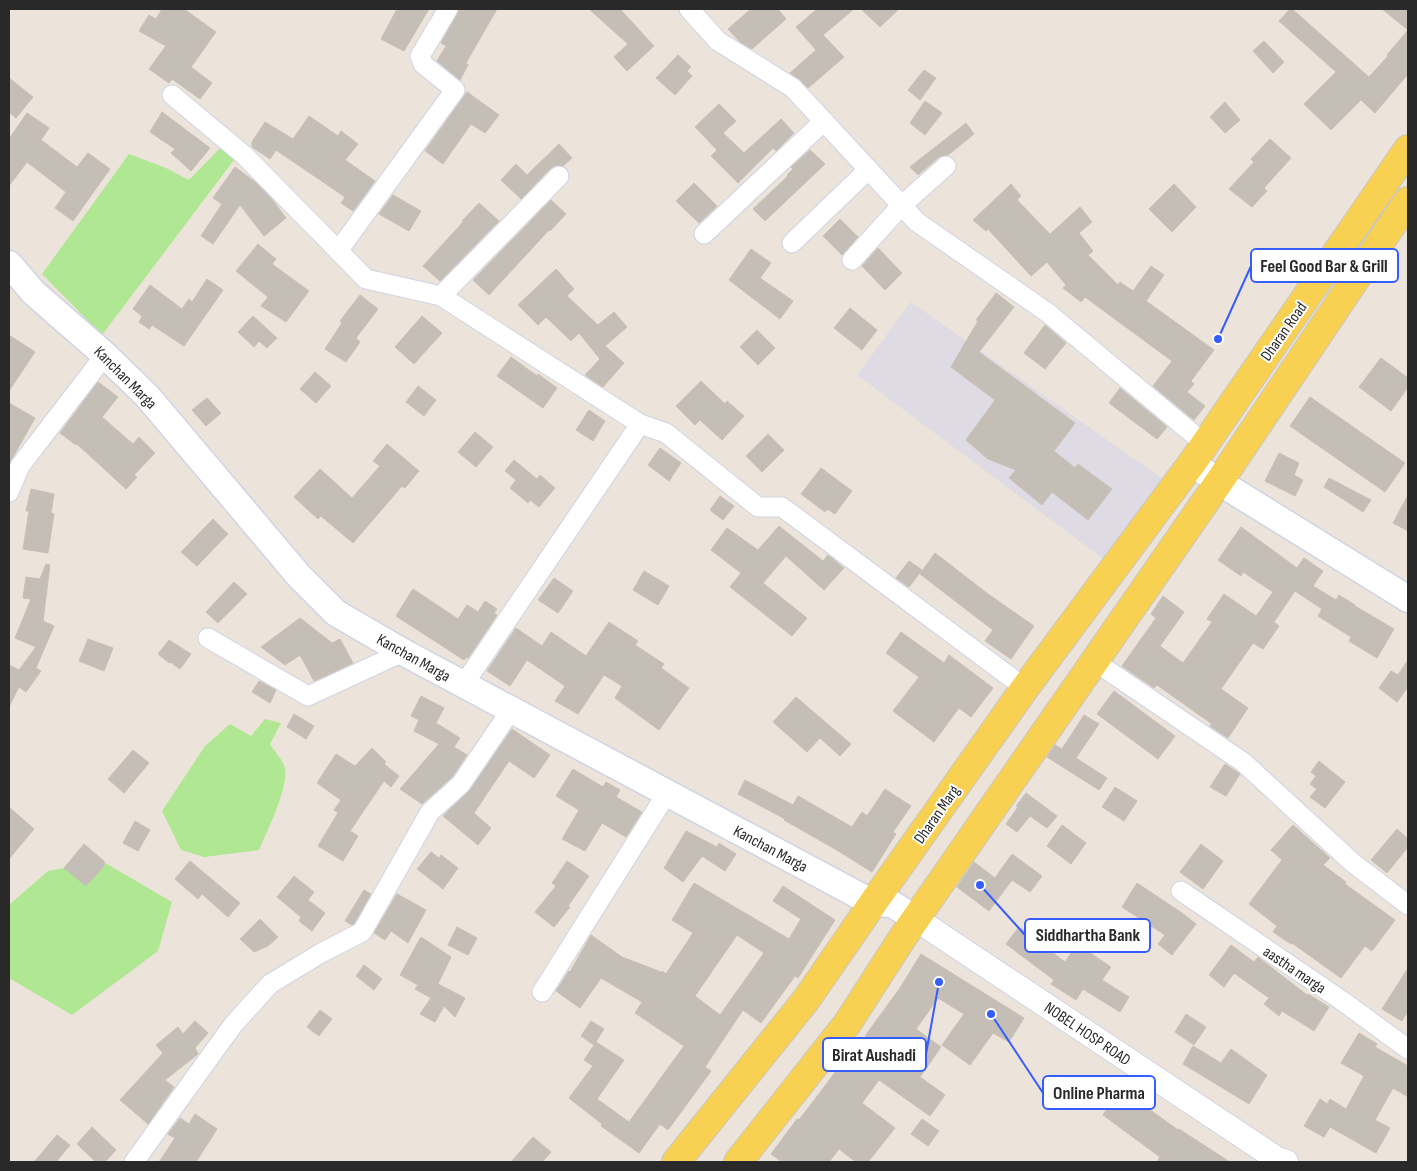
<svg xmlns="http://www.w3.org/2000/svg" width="1417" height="1171" viewBox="0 0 1417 1171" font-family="'Sofia Sans Condensed',sans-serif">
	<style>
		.industrial { fill: #dedbe4 }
		.green { fill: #b0e793 }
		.building { fill: #c4beb6; stroke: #c8c0b4; fill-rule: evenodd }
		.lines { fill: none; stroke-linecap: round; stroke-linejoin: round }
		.minor-casing { stroke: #cfd3e3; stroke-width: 21 }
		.tertiary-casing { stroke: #cfd3e3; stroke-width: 26 }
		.secondary-casing { stroke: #cfd3e3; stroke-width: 29 }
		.primary-casing { stroke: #c7c7c7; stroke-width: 30 }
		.minor { stroke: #fff; stroke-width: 19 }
		.tertiary { stroke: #fff; stroke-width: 24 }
		.secondary { stroke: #fff; stroke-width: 26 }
		.primary { stroke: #f9d152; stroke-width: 28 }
		.labels { text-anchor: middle; stroke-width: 4; stroke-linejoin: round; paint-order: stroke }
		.street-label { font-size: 16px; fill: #292929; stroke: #fff }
		.leader { fill: none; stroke: #345cff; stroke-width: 2 }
		.callout-dot { fill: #345cff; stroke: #fff; stroke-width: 2 }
		.callout { fill: #fff; stroke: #345cff; stroke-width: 2 }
		.callout-label { font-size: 18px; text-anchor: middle; font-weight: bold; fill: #292929 }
	</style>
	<rect width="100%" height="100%" fill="#ece4da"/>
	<path class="industrial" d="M911 302 1167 482 1106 561 857 375Z"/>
	<path class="green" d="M222 146 234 160 102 335 42 274 129 154 166 168 189 180Z
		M265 719 281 723 270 744C274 751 283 760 285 768 289 787 267 831 259 850L204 857 181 850 162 811 205 746 230 724 251 736Z
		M102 861 172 902 158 951 72 1015 9 978V905L48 871Z"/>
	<path class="building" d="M162 9H184L216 32 191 67 212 83 200 99 172 79 169 83 149 69 166 46 139 31 149 15 156 19Z
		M397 9H429L404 51 381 39Z
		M460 9H497L466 63 468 65 460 80 437 61 446 46 441 43Z
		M589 9H620L654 46 627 71 614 57 628 44Z
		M751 9H778L786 19 752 49 740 42 728 29Z
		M817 9H854L823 35 844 57 808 88 799 79 790 73 816 50 796 27Z
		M861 9H899L880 27Z
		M1290 9H1292L1369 77 1388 56 1387 55 1408 30 1382 9H1408V74L1375 113 1361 100 1331 130 1304 104 1336 72 1279 21Z
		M1264 41 1284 62 1273 73 1253 51Z
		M678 55 691 67 687 71 692 76 675 95 656 78Z
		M924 70 936 78 920 100 908 90Z
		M9 78 33 97 16 118 9 112Z
		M467 92 499 115 485 133 471 124 443 164 425 151Z
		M925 101 942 113 925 135 910 123Z
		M1225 102 1240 120 1225 133 1210 117Z
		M719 104 736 121 723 133 744 153 781 119 794 133 776 151 773 148 738 183 711 156 717 150 695 127Z
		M162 112 210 148 191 171 171 153 175 149 150 132Z
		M27 113 49 128 41 140 77 167 88 153 110 169 73 221 55 208 66 192 27 162 9 186V139Z
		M309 116 338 136 341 131 358 144 345 160 375 181 353 211 341 203 345 197 276 150 270 159 252 147V142L265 122 293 139Z
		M966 123 974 134 948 155 939 157 918 175 910 167Z
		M1270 139 1291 158 1264 188 1267 191 1252 207 1229 189 1254 162 1251 159Z
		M559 144 572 158 563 166 556 165 551 168 521 199 501 180 516 164 527 175Z
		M810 150 825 164 765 221 753 209 788 176 787 175 793 169 791 167Z
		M235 167 255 182 271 198 286 218 264 236 240 205 213 244 201 236 222 204 213 198Z
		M694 183 717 206 699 223 676 201Z
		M1011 184 1021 196 1017 200 1050 234 1080 207 1092 222 1079 233 1093 251 1088 255 1118 285 1120 282 1133 291 1151 266 1164 275 1146 301 1214 350 1191 381 1194 384 1187 392 1205 406 1194 420 1153 386 1172 361 1085 297 1081 302 1063 288 1066 285 1047 262 1031 276 988 229 986 231 973 220Z
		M1174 184 1196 207 1172 232 1149 209Z
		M393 195 421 211 409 231 379 214Z
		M551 200 566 214 550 231 549 230 489 295 473 280Z
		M479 203 499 221 440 281 423 266 463 222 462 221Z
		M840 219 858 237 842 255 823 236Z
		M258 244 276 259 272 264 309 291 286 322 261 306 268 297 236 271Z
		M878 248 902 273 885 290 862 266Z
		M751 249 771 263 760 278 793 301 780 319 729 280Z
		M556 269 574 289 567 296 598 325 614 312 627 327 605 346 624 363 603 387 585 375 600 359 579 333 571 341 546 317 538 325 518 305Z
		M207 279 223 290 184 346 152 325 149 329 139 322 142 316 133 309 150 285 182 309 189 299 192 302Z
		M996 293 1014 307 979 352 1075 423 1054 451 1075 468 1078 464 1112 489 1088 520 1052 492 1042 505 1009 478 1016 470 988 459 966 440 995 400 951 367 978 321 976 320Z
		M360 295 378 309 356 338 360 342 346 362 325 349 342 323 340 321Z
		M850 308 877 330 862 350 834 328Z
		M253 316 277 338 267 348 259 341 254 347 238 332Z
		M422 316 442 333 414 364 395 347Z
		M1045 325 1066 343 1045 369 1024 353Z
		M757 330 775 348 758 365 740 347Z
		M9 335 35 352 9 391Z
		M511 357 537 376 538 374 557 388 543 408 497 376Z
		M1381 358 1408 378V387L1391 411 1359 387Z
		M315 372 331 386 316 403 300 389Z
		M701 381 725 404 727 401 744 416 722 440 700 420 695 425 676 406Z
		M98 382 118 397 102 417 133 444 139 437 155 453 134 475 137 477 126 489 77 444 76 445 60 433Z
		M418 386 436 400 424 416 406 402Z
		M1120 388 1167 427 1157 439 1109 403Z
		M1310 397 1405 463 1385 492 1290 426Z
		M207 398 221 413 206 426 192 410Z
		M9 403 35 418 9 464Z
		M589 410 605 421 593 441 576 430Z
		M475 432 493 447 476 467 458 452Z
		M768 434 784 450 762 472 746 456Z
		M387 444 419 471 405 488 402 486 353 543 321 516 318 519 294 497 320 469 352 498 380 466 373 461Z
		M660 448 681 463 669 481 648 465Z
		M1279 453 1299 463 1294 475 1303 480 1295 496 1265 481Z
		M514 460 537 479 540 475 555 488 539 507 530 500 528 503 510 488 516 480 505 471Z
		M821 468 852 491 835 514 827 509 825 512 801 494Z
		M1329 478 1371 500 1363 512 1324 487Z
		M31 489 54 494 51 513 54 514 48 553 23 549 29 511H26Z
		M1408 495V531L1393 523Z
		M720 496 734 506 723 520 710 510Z
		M213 519 228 534 197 566 181 552Z
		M779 526 823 561 828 555 844 568 824 590 786 556 763 583 807 618 792 636 730 587 741 573 711 550 727 528 758 550Z
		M1241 527 1297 568 1304 558 1323 571 1313 586 1336 600 1339 595 1355 605V606L1394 629 1377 658 1349 641 1351 637 1318 616 1322 609 1295 591 1274 622 1279 626 1263 649 1253 643 1221 689 1248 708 1228 738 1210 726 1212 724 1157 685 1154 688 1122 666 1156 618 1151 614 1163 596 1184 612 1160 646 1183 663 1212 622 1207 619 1224 594 1256 616 1273 592 1243 572 1241 576 1218 560Z
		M935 553 988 594 1034 626 1011 659 985 641 993 630 920 574Z
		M909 561 922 570 909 587 896 578Z
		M46 564 50 565 43 621 54 626 36 668 41 671 26 692 19 687 9 707V665L19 670 36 647 15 638 31 599 23 598 26 577 40 579Z
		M644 571 669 586 658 605 633 590Z
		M554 578 573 591 558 613 538 600Z
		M234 582 247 594 218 623 206 612Z
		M413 589 458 619 467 605 478 612 485 601 497 609 494 613 497 615 468 658 466 657 464 660 396 616Z
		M300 618 332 643 340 639 353 663 314 681 300 655 285 665 261 647Z
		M609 622 638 641 635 645 664 664 661 668 689 688 659 730 615 698 622 686 604 675 578 714 555 701 565 686 527 660 510 686 487 671 516 628 542 646 551 632 586 656Z
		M901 632 944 663 949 655 993 688 971 717 959 708 934 742 893 711 919 677 886 653Z
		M88 639 113 648 104 671 79 661Z
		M169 640 191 654 180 669 170 662 169 663 158 654Z
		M1408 660V687L1397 702 1379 688 1391 671 1398 675Z
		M259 681 276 690 270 703 252 692Z
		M1114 691 1175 736 1158 759 1097 714Z
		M421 696 444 708 436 723 460 738 454 747 467 755 452 777 422 804 400 789 439 744 414 731 419 720 411 716Z
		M796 697 851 744 840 756 820 738 807 752 773 722Z
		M294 714 314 726 306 739 287 727Z
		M1084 715 1099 724 1076 758 1107 778 1099 790 1047 757 1055 745 1062 749Z
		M512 729 550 755 534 778 509 761 474 813 491 828 478 845 443 816 470 790Z
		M372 748 386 762 384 764 399 776 391 787 384 781 350 831 358 836 343 861 318 846 338 813 334 810 341 800 317 783 336 754 355 766Z
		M133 750 149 763 124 793 108 779Z
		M1319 761 1345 782 1325 808 1310 797 1317 789 1310 784 1316 776 1311 772Z
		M1225 764 1240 774 1226 796 1210 787Z
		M573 769 603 787 606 782 620 790 616 797 642 812 626 837 602 823 585 851 562 839 579 810 556 796Z
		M745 780 793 805 798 796 852 827 862 812 867 816 885 789 911 806 893 832 896 834 872 872 835 849 784 820 785 819 738 794Z
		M1115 787 1137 801 1124 821 1102 807Z
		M1026 793 1057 816 1047 828 1030 816 1017 832 1006 824 1018 807 1016 806Z
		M9 807 34 829 9 859Z
		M135 821 150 830 138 851 123 843Z
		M1062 825 1086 843 1071 864 1047 846Z
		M1293 825 1330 858 1323 865 1346 882 1345 884 1395 920 1372 951 1365 946 1341 978 1292 943 1291 944 1273 932 1277 926 1249 904 1282 860 1271 850Z
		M1397 829 1408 839V847L1387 873 1371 860Z
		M686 831 717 847 719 843 736 854 725 871 702 856 683 882 664 868Z
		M84 844 104 861V866L86 886 64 868Z
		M1201 844 1223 861 1203 889 1180 872Z
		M431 852 439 858 441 855 458 868 443 889 417 869Z
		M1012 854 1042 876 1030 892 1012 880 989 911 957 887 974 862 995 878Z
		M190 861 240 903 228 917 202 894 198 899 175 879Z
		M567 861 589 876 568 906 570 907 554 927 535 912 556 886 552 883Z
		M294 876 314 892 308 900 325 913 312 931 299 921 301 917 277 897Z
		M694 883 789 939 801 919 773 901 783 886 835 920 798 978 795 976 761 1023 743 1010 705 1067 711 1071 668 1130 660 1124 639 1153 601 1126 602 1124 569 1098 593 1066 584 1060 596 1042 624 1060 597 1099 629 1122 684 1046 635 1013 642 1002 601 978 580 1008 556 991 569 971 570 972 591 935 622 957 661 972 662 971 666 974 693 933 672 920ZM737 935 764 953 720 1015 695 996Z
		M1137 883 1182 913 1196 924 1172 955 1158 944 1165 935 1122 907Z
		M364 890 371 894 354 924 352 925 345 921Z
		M397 894 426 910 408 943 391 931 385 940 374 933Z
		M260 919 278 937 268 946 254 952 240 939Z
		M457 927 477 938 468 955 448 945Z
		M1019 927 1065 962 1077 944 1111 967 1102 980 1129 997 1120 1012 1083 989 1076 1000 1051 984 1054 980 1006 944Z
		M421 937 451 957 438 984 465 998 455 1017 444 1006 435 1022 420 1014 431 998 415 989 418 985 400 975Z
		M1231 945 1254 962 1258 957 1307 995 1308 994 1329 1007 1314 1031 1282 1011 1279 1016 1264 1004 1269 998 1234 973 1224 987 1209 975Z
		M921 954 1024 1018 1009 1042 993 1033 970 1065 942 1045 964 1014 938 998 916 1029 941 1047 920 1077 945 1095 930 1116 879 1080 862 1103 895 1128 868 1162H856L839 1149 829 1162H782L771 1154 797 1119 799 1120 840 1066 845 1070 868 1038 865 1036 900 988Z
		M364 965 382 979 374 990 356 976Z
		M1408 968V1011L1402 1021 1382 1009Z
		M320 1010 332 1019 319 1036 307 1027Z
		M1186 1014 1206 1027 1194 1045 1175 1032Z
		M195 1021 208 1033 195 1048 198 1054 165 1080 174 1087 148 1124 120 1100 163 1053 156 1045 178 1027 183 1034Z
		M591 1021 604 1029 594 1045 581 1036Z
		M1359 1033 1377 1044 1375 1047 1408 1066V1097L1393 1088 1375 1120 1390 1128 1376 1153 1330 1127 1324 1137 1304 1126 1320 1099 1327 1104 1330 1099 1346 1109 1364 1076 1341 1063Z
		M1193 1046 1221 1063 1231 1049 1267 1075 1249 1104 1183 1064Z
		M1121 1089 1178 1130 1179 1129 1230 1162H1157L1160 1157 1103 1115Z
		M195 1114 217 1129 196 1162H159L175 1138 168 1134 180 1118 189 1124Z
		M922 1119 939 1131 928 1146 911 1134Z
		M92 1127 116 1150 105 1162H96L77 1144Z
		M57 1135 70 1145 56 1162H34Z
		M533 1137 551 1152 542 1162H511Z"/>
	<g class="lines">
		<g class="minor-casing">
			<path id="minor" d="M689 9 718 41 793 88 917 222 1048 313 1205 444
				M172 95 244 155 366 279 441 296 640 424
				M704 234 824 121
				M792 243 868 170
				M338 251 455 90 423 64 420 56 448 9
				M852 260 901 206 946 166
				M441 296 559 176
				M9 492 20 466 105 355
				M208 638 308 696 403 652
				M1094 661 1243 762 1353 863 1408 905
				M464 684 640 424 666 433 758 507H782L1025 688
				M1181 891 1341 1000 1408 1049
				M542 992 667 793
				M134 1162 233 1025 270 984 321 953 362 932 430 812 461 784 511 710"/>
		</g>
		<g class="tertiary-casing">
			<path id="tertiary" d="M916 919 1277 1159 1286 1162"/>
		</g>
		<g class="secondary-casing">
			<path id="secondary" d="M9 264 34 293 105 355 148 397 299 576 336 613 403 652 873 903 892 904 916 919
				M1192 463 1219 482 1408 599"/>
		</g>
		<g class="primary-casing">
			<path id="primary" d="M676 1162 806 1000 873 903 1025 688 1192 463 1408 149
				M738 1162 847 1024 903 937 1219 482 1408 201"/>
		</g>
		<use href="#minor" class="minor"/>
		<use href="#tertiary" class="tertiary"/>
		<use href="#secondary" class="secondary"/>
		<use href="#primary" class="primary"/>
	</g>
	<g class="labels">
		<g class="street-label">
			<text transform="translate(1283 331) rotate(-55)" y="6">Dharan Road</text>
			<text transform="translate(126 377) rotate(45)" y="6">Kanchan Marga</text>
			<text transform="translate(414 657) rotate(29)" y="6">Kanchan Marga</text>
			<text transform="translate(936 814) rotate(-55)" y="6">Dharan Marg</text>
			<text transform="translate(771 848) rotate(28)" y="6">Kanchan Marga</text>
			<text transform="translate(1295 969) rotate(34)" y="6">aastha marga</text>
			<text transform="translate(1088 1033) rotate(34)" y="6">NOBEL HOSP ROAD</text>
		</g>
	</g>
	<path class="leader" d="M1218 339L1251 266M980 885L1025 935M939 982L926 1054M991 1014L1043 1093"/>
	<g class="callout-dot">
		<circle cx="1218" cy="339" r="5"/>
		<circle cx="980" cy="885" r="5"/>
		<circle cx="939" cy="982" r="5"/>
		<circle cx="991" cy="1014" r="5"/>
	</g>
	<g class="callout">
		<rect x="1251" y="249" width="147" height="33" rx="5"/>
		<rect x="1025" y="919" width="125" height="33" rx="5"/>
		<rect x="823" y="1038" width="103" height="33" rx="5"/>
		<rect x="1043" y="1076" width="112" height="33" rx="5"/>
	</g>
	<g class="callout-label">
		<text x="1324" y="272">Feel Good Bar &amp; Grill</text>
		<text x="1088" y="941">Siddhartha Bank</text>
		<text x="874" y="1061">Birat Aushadi</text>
		<text x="1099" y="1099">Online Pharma</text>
	</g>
	<rect width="1417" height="1171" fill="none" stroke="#292929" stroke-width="20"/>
</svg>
